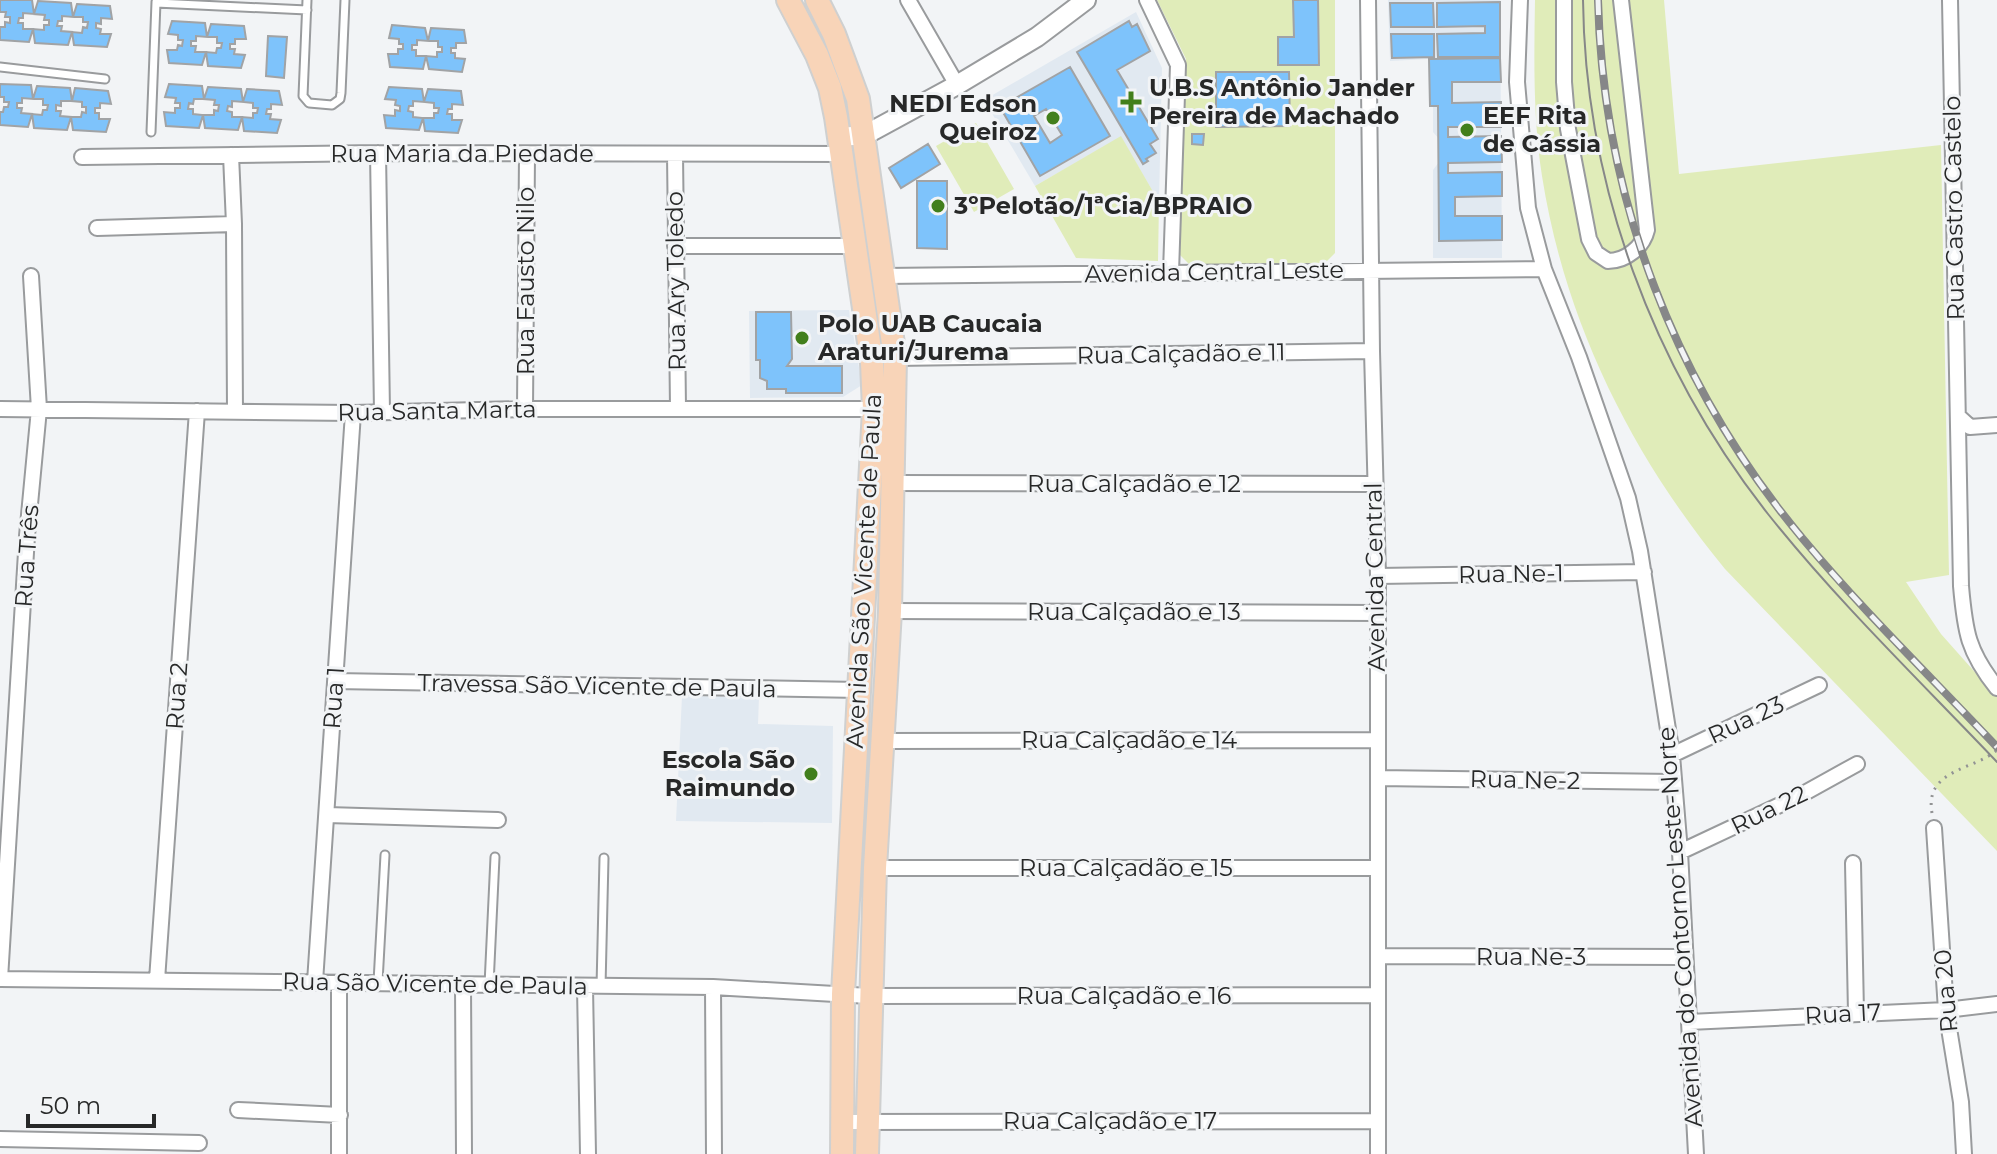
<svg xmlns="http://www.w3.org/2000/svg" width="1997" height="1154" viewBox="0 0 1997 1154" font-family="Montserrat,sans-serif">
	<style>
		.built { fill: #e1e9f1 }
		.green { fill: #e0ecb9 }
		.building { fill: #7ec3fb; stroke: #a1a3a5; stroke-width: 2; fill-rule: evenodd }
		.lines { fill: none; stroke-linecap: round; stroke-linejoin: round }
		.service-casing { stroke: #999b9d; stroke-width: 11 }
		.minor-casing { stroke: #999b9d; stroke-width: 18 }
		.tertiary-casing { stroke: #999b9d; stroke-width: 22 }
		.primary-casing { stroke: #cfd0d0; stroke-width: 26 }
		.path { stroke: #929394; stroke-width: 3; stroke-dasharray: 2 6; stroke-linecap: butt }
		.service { stroke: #fff; stroke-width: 7 }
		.minor { stroke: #fff; stroke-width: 14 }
		.tertiary { stroke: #fff; stroke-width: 18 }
		.primary { stroke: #f8d4b8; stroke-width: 22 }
		.tram { stroke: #868788; stroke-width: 2 }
		.rail-casing { stroke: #868788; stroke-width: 8 }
		.rail { stroke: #f2f4f6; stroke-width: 5; stroke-dasharray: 15; stroke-linecap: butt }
		.poi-dot { fill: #427f1c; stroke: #f2f4f6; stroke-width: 3 }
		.labels { text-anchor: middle; stroke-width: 6; stroke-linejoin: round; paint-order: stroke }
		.poi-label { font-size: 24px; font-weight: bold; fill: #272828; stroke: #f2f4f6; text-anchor: start }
		.street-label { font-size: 24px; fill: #272828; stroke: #f2f4f6 }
	</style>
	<rect width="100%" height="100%" fill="#f2f4f6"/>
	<path class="built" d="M1388 0H1500L1502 258H1433V170L1439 162V139L1433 132V107L1430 106 1429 59 1390 61Z
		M1136 12 1162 68 1159 202 1121 137 1035 186 984 100Z
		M849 310 862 385 843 397 750 398 749 311Z
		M682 696 759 697 758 724 833 726 832 823 676 821Z"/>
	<path class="green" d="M1157 0H1335V253L1325 263 1190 265 1179 254 1186 59Z
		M1535 0H1664L1679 174 1941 145 1949 575 1906 582 1941 634 1997 697V851L1725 569C1632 456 1565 323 1542 176 1533 118 1534 59 1535 0Z
		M976 123 1014 189 974 212 936 146Z
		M1121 136 1159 202 1158 261 1076 258 1035 186Z"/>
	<path class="building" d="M0 0H32L34 14 23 13V18H19L18 23H23V29H33L29 42 0 40V27H5V22L10 23V17H5L6 12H0Z
		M1293 0H1318L1319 65H1278V37H1294Z
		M38 1 71 3 73 17 62 16V21H58L57 26H62L61 31 72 32 68 45 35 43 33 29 44 30V25H49V20H44L45 15 34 14Z
		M1500 2V57H1438L1437 34 1485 33V26L1437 27V3Z
		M1390 3H1433L1434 27H1391Z
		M77 4 110 6 112 19 101 18V24L96 23V28L101 29 100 34H111L107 47 74 45 72 32 82 33 83 27 87 28 88 22H83V17H73Z
		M172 21 205 23 207 37 196 36V41H191V46H196L195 52H206L202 65 169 63 167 50H177L178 45 182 46 183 40H178V35L168 34Z
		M1129 21 1132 27 1137 24 1150 51 1117 70 1158 139 1150 144 1156 153 1146 159 1148 161 1143 164 1077 52Z
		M211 24 244 26 246 39H235V44H230V49H235L234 54 245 55 241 68 208 66 206 52 216 53 217 48H221L222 43H217V37H207Z
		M392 25 425 28 428 41 417 40V45H412V50H416V56H426L423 69 390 67 388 54H398V49H403V44H399V39L389 38Z
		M431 28 464 30 466 43H456V48H451V53H455V58L465 59 462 72 429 69 426 56 437 57V52H442V47H438V41H428Z
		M1391 34H1434V57L1392 58Z
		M268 36 287 37 284 78 266 76Z
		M1500 58 1501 82H1452V103L1501 102V127H1448V137L1501 136 1502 162 1448 163V173L1502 172V196L1455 197V216H1502V240L1439 241 1438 106H1430L1429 59Z
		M1070 67 1110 136 1040 176 1000 107ZM1046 109 1062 135 1050 143 1034 116Z
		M1216 72H1289L1290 126 1216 127Z
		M0 84 31 85 33 99 22 98V103H17V108H22L21 113 32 114 28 127 0 125V112H3L4 107H8L9 102H4V97H0Z
		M169 84 202 86 204 99H194L193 104 189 103 188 109H193V114L203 115 199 128 166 126 164 112 175 113V108H180V103H175L176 98 165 97Z
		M37 86 70 88 72 101H61V106L56 105V111H61L60 116 71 117 67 130 34 128 32 114 42 115 43 110H47L48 105H43V99H33Z
		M208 87 241 89 243 102 232 101V107L228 106 227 111 232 112V117H242L238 130 205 128 203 115H214V110L218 111 219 105H214L215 100 204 99Z
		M389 87 422 89 424 102 413 101V106H409L408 111 413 112V117L423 118 419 130 386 128 384 115 395 116V110L400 111V106L395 105 396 100 385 99Z
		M75 88 108 91 111 104 100 103V108H95V113H99V119H110L106 132 73 130 71 117H81L82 112 86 113V107H82V102L72 101Z
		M247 89 279 91 282 105 271 104V109H267L266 114H271L270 119 281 120 277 133 244 131 242 117 253 118V113H257L258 108H253V103L243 102Z
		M428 89 461 91 463 105 452 104V109H448L447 114H452V120H462L458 133 425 131 423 118H434V113H438L439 108H434V103L424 102Z
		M1192 134H1204L1203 145 1192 144Z
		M928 144 940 164 901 188 889 168Z
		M917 181H947V249L917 248Z
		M756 312H791L792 359 787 366H842V393H786V389H767V381L760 378V360H756Z"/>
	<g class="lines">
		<g class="service-casing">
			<path id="service" d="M307 0 303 96 309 103 332 105 340 99 341 93 345 0
				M156 3 307 10
				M0 67 105 79
				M151 132 156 2
				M378 982 385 855
				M489 985 495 857
				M601 987 604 858"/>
		</g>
		<g class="minor-casing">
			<path id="minor" d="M908 0 957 85
				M1147 0 1178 65 1171 272
				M1368 0 1372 351 1378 576V1154
				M1520 0 1517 82 1528 208 1544 269 1579 357 1628 498 1640 551 1672 755 1680 852 1696 1154
				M1564 0V82L1568 129 1589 239 1596 253 1608 261C1626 261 1643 247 1647 230L1621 0
				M1950 0 1961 586C1965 632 1968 652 1997 688
				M378 153 382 411
				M675 154 678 408
				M231 155 234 224 235 412
				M82 157 378 153 841 154
				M97 228 234 224
				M675 246H854
				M31 276 39 409 27 536 0 979 713 987 869 996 1378 995
				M884 276 1544 269
				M895 358 1372 351
				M0 409 353 413 525 409H874
				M525 409 527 154
				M1959 417 1970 427 1997 425
				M892 483 1375 484
				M1378 576 1644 572
				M890 611 1377 613
				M335 681 860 690
				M882 741 1376 740
				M1672 755 1819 685
				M1378 778 1673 782
				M327 815 498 820
				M1934 828 1946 1010 1961 1102 1964 1154
				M1680 852 1801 795 1857 764
				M1853 863 1856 1013
				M875 868H1377
				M1379 956 1683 957
				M157 980 197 411
				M315 982 353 413
				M463 985 464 1154
				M585 987 588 1154
				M713 987 714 1154
				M1689 1022 1946 1010 1997 1004
				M238 1110 340 1115
				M844 1122 1376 1121
				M0 1139 199 1143
				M339 1154V982"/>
		</g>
		<g class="tertiary-casing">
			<path id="tertiary" d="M840 137 865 135 957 85 1037 37 1086 0"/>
		</g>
		<g class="primary-casing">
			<path id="primary" d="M788 0 817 55 830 88 836 117 872 363 874 409 843 994 842 1154
				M817 0 834 34 858 99 895 358 890 611 875 868 867 1154"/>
		</g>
		<path class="path" d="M1932 813C1924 769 1975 770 1997 750"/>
		<use href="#service" class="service"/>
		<use href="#minor" class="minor"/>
		<use href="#tertiary" class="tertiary"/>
		<use href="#primary" class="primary"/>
		<path class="tram" d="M1583 0C1585 185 1653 368 1768 514 1838 602 1920 681 1997 762"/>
		<g class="rail-casing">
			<path id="rail" d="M1598 0C1603 199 1675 386 1803 539 1864 612 1932 678 1997 747"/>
		</g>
		<use href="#rail" class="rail"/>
	</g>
	<g class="poi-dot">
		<path d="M1127 90h8v8h8v8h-8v8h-8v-8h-8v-8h8z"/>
		<circle cx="1053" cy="118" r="8"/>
		<circle cx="1467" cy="130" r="8"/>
		<circle cx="938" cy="206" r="8"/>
		<circle cx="802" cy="338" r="8"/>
		<circle cx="811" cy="774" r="8"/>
	</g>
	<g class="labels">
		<g class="poi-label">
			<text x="1149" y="96">U.B.S Antônio Jander<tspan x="1149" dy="28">Pereira de Machado</tspan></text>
			<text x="1037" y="112" text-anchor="end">NEDI Edson<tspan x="1037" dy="28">Queiroz</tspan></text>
			<text x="1483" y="124">EEF Rita<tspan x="1483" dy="28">de Cássia</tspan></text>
			<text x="954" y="214">3ºPelotão/1ªCia/BPRAIO</text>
			<text x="818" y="332">Polo UAB Caucaia<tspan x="818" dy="28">Araturi/Jurema</tspan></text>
			<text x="795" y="768" text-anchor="end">Escola São<tspan x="795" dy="28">Raimundo</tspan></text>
		</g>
		<g class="street-label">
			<text x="462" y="162">Rua Maria da Piedade</text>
			<text transform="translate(1954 208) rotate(-91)" y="8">Rua Castro Castelo</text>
			<text transform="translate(1214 272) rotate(-1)" y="8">Avenida Central Leste</text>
			<text transform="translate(526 281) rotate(-90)" y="8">Rua Fausto Nilo</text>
			<text transform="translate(676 281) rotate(-91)" y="8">Rua Ary Toledo</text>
			<text transform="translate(1181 354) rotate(-1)" y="8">Rua Calçadão e 11</text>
			<text transform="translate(437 411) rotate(-1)" y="8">Rua Santa Marta</text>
			<text x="1134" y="492">Rua Calçadão e 12</text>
			<text transform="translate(27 556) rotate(-86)" y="8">Rua Três</text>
			<text transform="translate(864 571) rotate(-87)" y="8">Avenida São Vicente de Paula</text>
			<text transform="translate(1511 574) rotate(-1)" y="8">Rua Ne-1</text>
			<text transform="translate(1375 577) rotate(-91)" y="8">Avenida Central</text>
			<text x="1134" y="620">Rua Calçadão e 13</text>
			<text transform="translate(597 686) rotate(1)" y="8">Travessa São Vicente de Paula</text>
			<text transform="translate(177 696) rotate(-86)" y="8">Rua 2</text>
			<text transform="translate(334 698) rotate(-86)" y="8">Rua 1</text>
			<text transform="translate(1746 720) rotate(-25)" y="8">Rua 23</text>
			<text x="1129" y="748">Rua Calçadão e 14</text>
			<text transform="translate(1525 780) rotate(1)" y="8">Rua Ne-2</text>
			<text transform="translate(1769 810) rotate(-26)" y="8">Rua 22</text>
			<text x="1126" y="876">Rua Calçadão e 15</text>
			<text transform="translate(1680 927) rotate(-94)" y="8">Avenida do Contorno Leste-Norte</text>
			<text x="1531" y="965">Rua Ne-3</text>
			<text transform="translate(435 984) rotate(1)" y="8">Rua São Vicente de Paula</text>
			<text transform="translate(1946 991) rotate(-95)" y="8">Rua 20</text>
			<text x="1124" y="1004">Rua Calçadão e 16</text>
			<text transform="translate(1843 1014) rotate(-3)" y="8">Rua 17</text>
			<text x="1110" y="1129">Rua Calçadão e 17</text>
		</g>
	</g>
	<path d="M28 1114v12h126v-12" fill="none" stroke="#272828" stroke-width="4"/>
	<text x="40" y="1114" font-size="24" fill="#272828" stroke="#f2f4f6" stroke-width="6" paint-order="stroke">50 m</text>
</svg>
